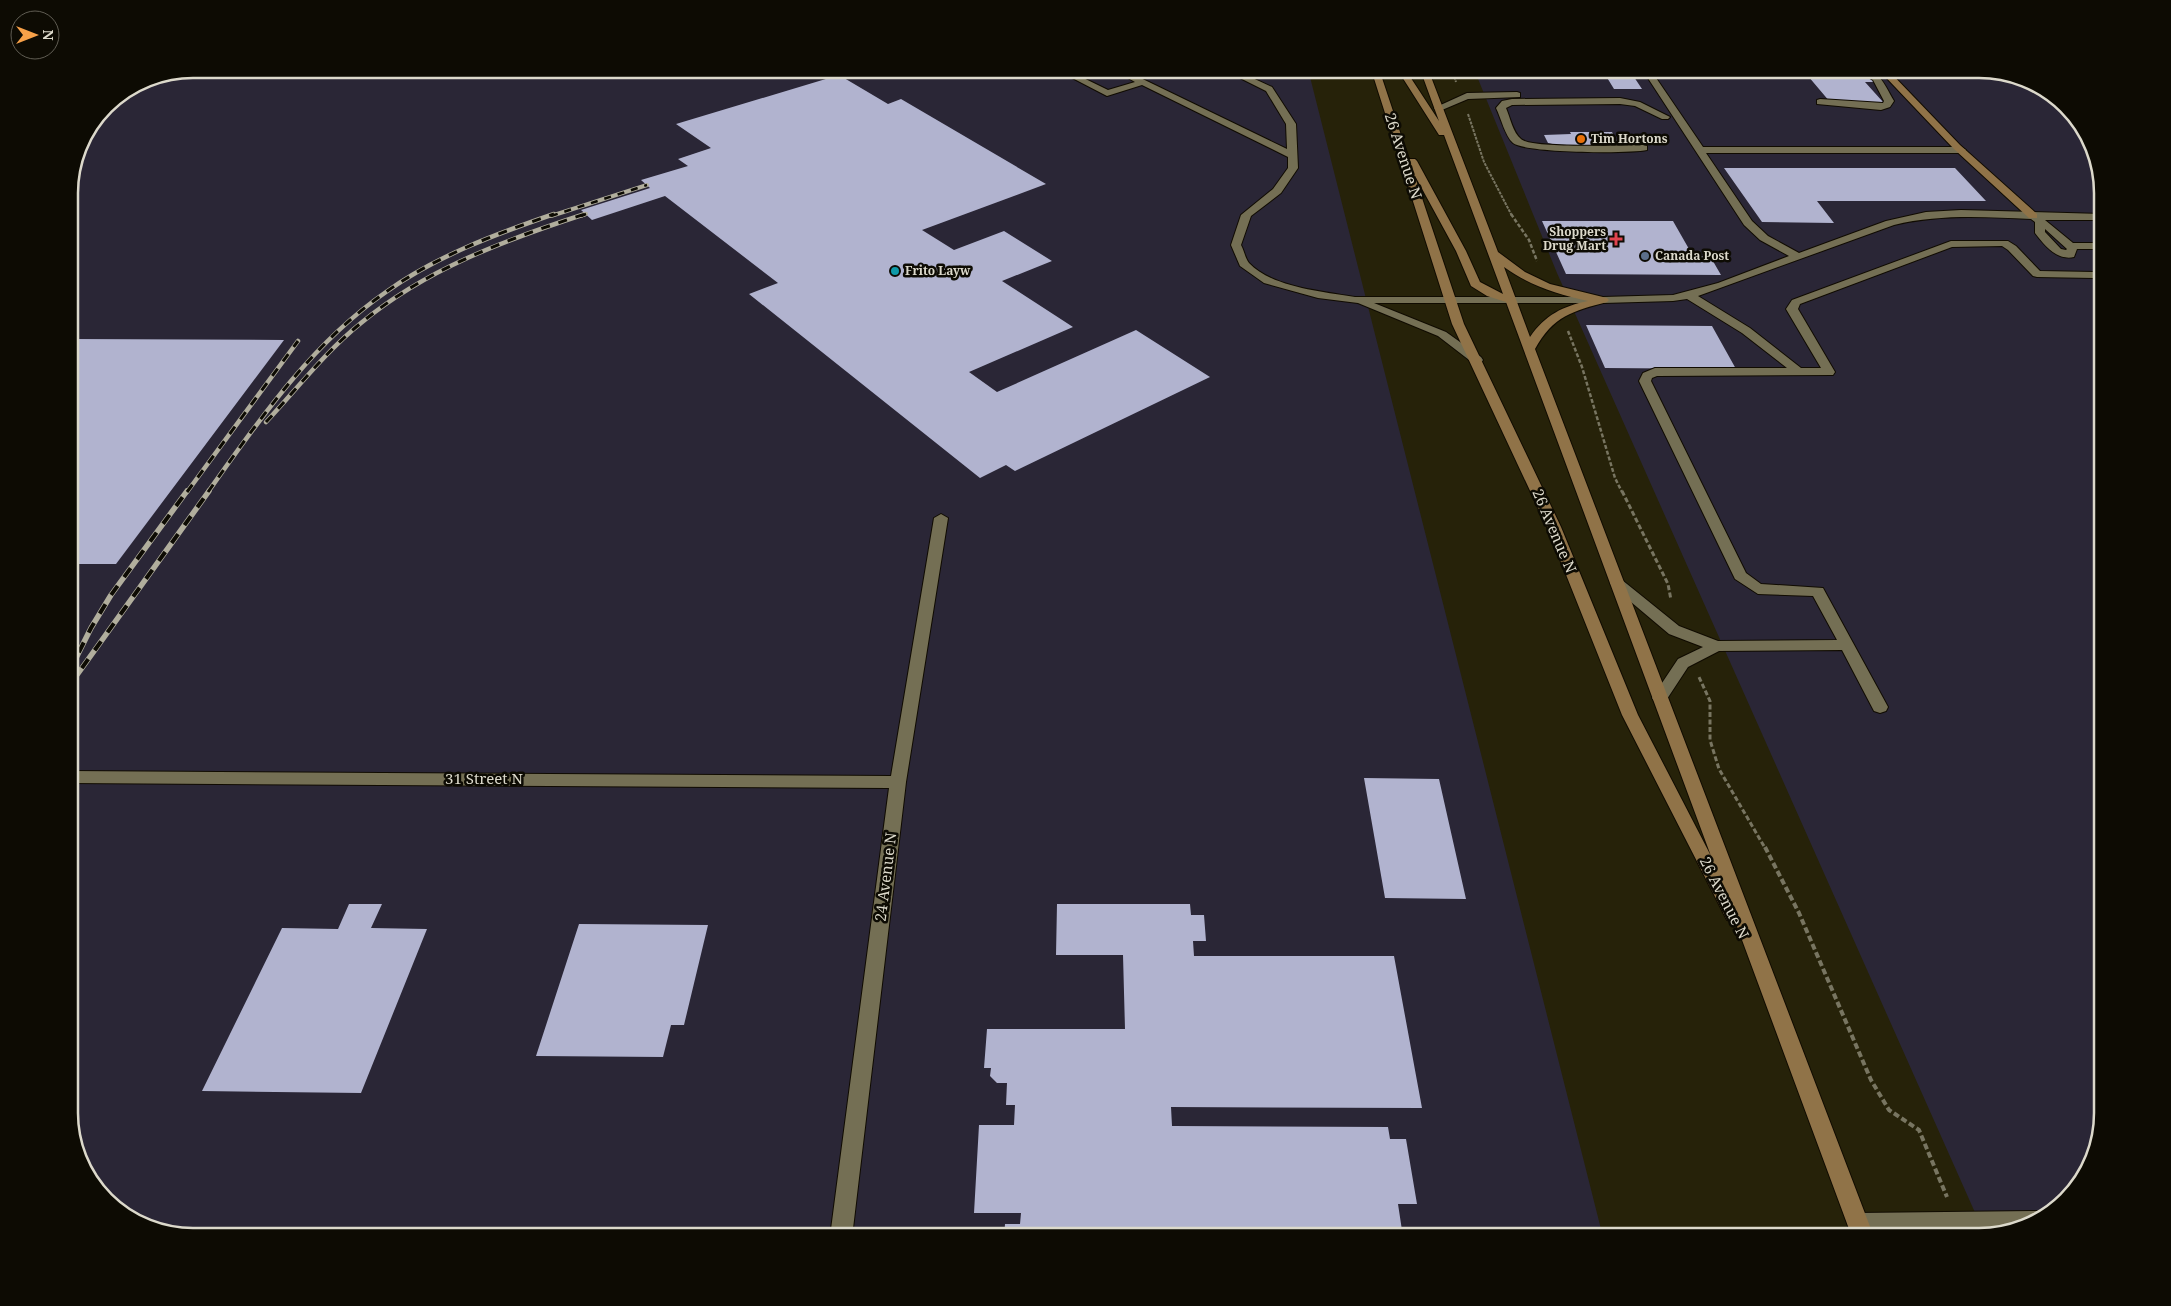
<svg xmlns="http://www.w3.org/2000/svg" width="2171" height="1306" viewBox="0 0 2171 1306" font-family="'Noto Serif',serif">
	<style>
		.industrial { fill: #2a2636 }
		.building { fill: #b1b3cf }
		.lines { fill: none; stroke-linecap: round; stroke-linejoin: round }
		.lane-casing { stroke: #100b00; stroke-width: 2 }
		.street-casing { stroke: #100b00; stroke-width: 2 }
		.secondary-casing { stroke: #100b00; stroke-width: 2 }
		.path-far3 { stroke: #787561; stroke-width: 2; stroke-dasharray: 3 1; stroke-linecap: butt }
		.path-far2 { stroke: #787561; stroke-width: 2.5; stroke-dasharray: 4 2; stroke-linecap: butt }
		.path-far1 { stroke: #787561; stroke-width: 3; stroke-dasharray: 5 2.5; stroke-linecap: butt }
		.path { stroke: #787561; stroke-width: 4; stroke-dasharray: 6 3; stroke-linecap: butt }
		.lane { fill: #746f54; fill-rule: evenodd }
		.street { fill: #746f54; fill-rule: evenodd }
		.secondary { fill: #907348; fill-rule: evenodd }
		.rail-far2-casing { stroke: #b1ae9d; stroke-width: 4 }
		.rail-far1-casing { stroke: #b1ae9d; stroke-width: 4.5 }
		.rail-casing { stroke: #b1ae9d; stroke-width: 5.5 }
		.rail-far2 { stroke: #0d0b03; stroke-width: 2.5; stroke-dasharray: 7; stroke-linecap: butt }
		.rail-far1 { stroke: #0d0b03; stroke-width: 3; stroke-dasharray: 9; stroke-linecap: butt }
		.rail { stroke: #0d0b03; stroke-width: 4; stroke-dasharray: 11; stroke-linecap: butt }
		.food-dot { fill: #e8710a; stroke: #0d0b03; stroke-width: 2 }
		.health-dot { fill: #e0444e; stroke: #0d0b03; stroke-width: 2 }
		.service-dot { fill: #5c6f8a; stroke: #0d0b03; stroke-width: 2 }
		.culture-dot { fill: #0f9aa8; stroke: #0d0b03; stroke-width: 2 }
		.labels { text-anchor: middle; stroke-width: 5; stroke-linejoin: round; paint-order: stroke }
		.far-poi-label { font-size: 12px; font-weight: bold; fill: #dcd9cb; stroke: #0d0b03; text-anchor: start }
		.street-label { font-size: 15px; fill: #dcd9cb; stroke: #0d0b03 }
		.rim { fill: none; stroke: #dcd9cb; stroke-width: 2.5 }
	</style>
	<rect width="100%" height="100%" fill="#262209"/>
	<path class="industrial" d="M193 69H1308L1603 1237H193L130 1221 85 1176 69 1121V185L78 145 105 105 145 78Z
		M1474 69H1978L2041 85 2086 130 2102 185V1114L2086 1176 2040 1221 1985 1235 1557 273Z"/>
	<path class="building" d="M1603 71H1630L1642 89H1614Z
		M839 75 888 104 901 99 1046 184 922 230 954 250 1004 231 1052 261 1002 281 1073 327 969 372 997 392 1136 330 1210 377 1015 471 1006 465 980 478 749 294 778 283 665 196 592 220 581 210 650 188 641 180 688 166 678 159 711 148 676 124Z
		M1808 76H1873L1878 82H1865L1883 102H1830Z
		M1570 132H1612L1620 147 1561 146 1548 143 1544 135 1571 134Z
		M1724 168H1955L1986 201H1817L1834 223 1762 222Z
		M1542 221H1673L1693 256H1710L1721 275 1566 274Z
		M1586 325 1712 326 1736 369 1605 368Z
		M69 339 284 340 116 564H69Z
		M1364 778 1439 779 1466 899 1385 898Z
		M349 904H382L371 928 427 929 361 1093 202 1091 282 928 338 929Z
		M1057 904H1190L1191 915H1204L1206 941H1193L1194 956H1394L1422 1108 1171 1107 1172 1126 1388 1127 1390 1139H1406L1417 1204H1398L1403 1237H1004L1005 1224H1020L1021 1213H974L979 1125H1014L1015 1105H1006L1007 1083H997L990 1076 991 1068H984L987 1029H1125L1123 955H1056Z
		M579 924 708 925 684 1025H671L663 1057 536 1056Z"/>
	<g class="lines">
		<g class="lane-casing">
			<path id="lane" d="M1055 69H1065L1108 90 1135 82 1112 69H1122L1287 149 1286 124 1266 91 1222 69H1233L1272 87 1296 124 1298 168 1281 193 1251 216 1241 245C1244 250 1245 258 1249 263 1271 287 1324 292 1355 297H1603L1673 295 1718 283 1789 256 1760 240 1744 225 1642 69H1650L1703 147H1961L1966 150 1961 153H1706L1752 221 1768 236 1799 253 1886 221 1926 212 1961 210 2102 214V220H2045L2073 243H2102V249H2077L2074 257C2057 261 2044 245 2035 233V222L2031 219C1984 217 1939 214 1894 225L1698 296 1750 328 1801 368H1821L1786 309 1792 300 1951 241H2008L2016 246 2040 271 2094 272 2099 275 2094 278 2037 277 2033 276 2008 250 2002 246 1952 247 1800 304 1798 309 1835 372 1833 375 1657 376 1652 378 1651 381 1746 573 1761 584 1823 588 1888 707 1886 711 1880 713 1874 711 1842 650 1719 651 1688 667 1665 702 1660 704 1655 702 1652 698 1678 659 1703 647 1669 634 1612 586 1610 583 1612 580H1622L1679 626 1718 641 1837 640 1813 596 1758 594 1735 579 1639 381 1643 373 1655 368H1787L1742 333 1687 299 1673 301 1603 303H1374L1446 332 1481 357 1483 360 1481 363H1473L1438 336 1358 303 1318 298 1264 283 1240 266 1231 245 1241 215 1273 189 1288 168V157L1142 85 1107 96ZM2045 229 2067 249 2066 250 2061 249 2045 232Z
				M1855 69C1880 69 1883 82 1894 101L1890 107 1881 110 1817 104V100L1820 99 1883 103 1884 101 1873 80Z
				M1517 92 1520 93V97L1468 99 1442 110H1436L1434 108 1467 93Z
				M1620 98 1640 102 1670 117 1668 119H1662L1635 106 1620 104 1512 105 1506 108C1510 117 1513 133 1521 139 1532 149 1624 145 1644 145L1647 146V150C1629 154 1525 153 1513 143 1505 136 1501 118 1496 108L1502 101 1512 99Z"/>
		</g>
		<g class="street-casing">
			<path id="street" d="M941 514 948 518 906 782 852 1237H830L889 788 69 783V771L891 776 934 518Z
				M2040 1211 2047 1214 2040 1221 1999 1232 1858 1233 1851 1230 1847 1223 1851 1216 1858 1213Z"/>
		</g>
		<g class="secondary-casing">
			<path id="secondary" d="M1371 69H1379L1409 159H1415L1417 161 1466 251 1480 282 1503 294 1444 135H1439L1397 69H1405L1439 121 1420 69H1428L1498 252 1525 272 1550 284 1607 298 1609 300 1607 302C1573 311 1553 316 1535 349L1874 1237H1852L1735 921 1727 920 1622 715 1547 527 1452 324ZM1414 174 1456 251 1471 286 1487 296 1506 302 1711 856 1638 715 1561 527 1464 324ZM1504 267C1530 286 1557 294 1588 301 1563 306 1545 315 1530 337Z
				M1878 69H1887L1960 145 2037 214V218H2029L1954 149Z"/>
		</g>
		<path class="path-far3" d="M1452 69 1456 82
			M1468 114 1484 162 1512 216"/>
		<path class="path-far2" d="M1511 214 1529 240 1537 261
			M1568 331 1582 367 1615 478 1622 492"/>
		<path class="path-far1" d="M1622 491 1668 584 1671 600
			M1699 677 1710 701V740L1719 769 1765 848"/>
		<path class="path" d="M1765 847 1799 913 1871 1080 1889 1110 1919 1130 1947 1197"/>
		<use href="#lane" class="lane"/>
		<use href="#street" class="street"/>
		<use href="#secondary" class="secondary"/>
		<g class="rail-far2-casing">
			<path id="rail-far2" d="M551 216 647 185
				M581 216 586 214"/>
		</g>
		<g class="rail-far1-casing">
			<path id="rail-far1" d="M266 422C297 389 325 352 361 323 426 269 505 240 585 214
				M187 492 298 341
				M208 492C259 420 312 343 386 292 436 256 496 234 554 214"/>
		</g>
		<g class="rail-casing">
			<path id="rail" d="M69 672 91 628 111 595 187 491
				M69 686 209 491"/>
		</g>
		<use href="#rail-far2" class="rail-far2"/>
		<use href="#rail-far1" class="rail-far1"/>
		<use href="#rail" class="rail"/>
	</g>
	<circle class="food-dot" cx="1581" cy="139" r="5"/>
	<path class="health-dot" d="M1613.5 231.5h5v5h5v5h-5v5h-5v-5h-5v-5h5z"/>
	<circle class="service-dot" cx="1645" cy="256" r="5"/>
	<circle class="culture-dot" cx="895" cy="271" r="5"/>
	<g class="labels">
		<g class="far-poi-label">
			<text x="1591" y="143">Tim Hortons</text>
			<text x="1606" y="236" text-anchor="end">Shoppers<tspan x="1606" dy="14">Drug Mart</tspan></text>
			<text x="1655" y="260">Canada Post</text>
			<text x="905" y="275">Frito Layw</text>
		</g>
		<g class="street-label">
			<text transform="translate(1403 156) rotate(72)" y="5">26 Avenue N</text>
			<text transform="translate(1554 531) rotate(67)" y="5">26 Avenue N</text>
			<text x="484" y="784">31 Street N</text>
			<text transform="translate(886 877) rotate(-83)" y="5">24 Avenue N</text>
			<text transform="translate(1724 898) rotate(63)" y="5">26 Avenue N</text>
		</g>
	</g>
	<path d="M0 0H2171V1306H0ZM193 78H1979A115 115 0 0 1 2094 193V1113A115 115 0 0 1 1979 1228H193A115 115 0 0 1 78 1113V193A115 115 0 0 1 193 78Z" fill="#0d0b03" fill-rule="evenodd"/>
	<path class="rim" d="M193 78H1979A115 115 0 0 1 2094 193V1113A115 115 0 0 1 1979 1228H193A115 115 0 0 1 78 1113V193A115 115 0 0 1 193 78Z"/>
	<g transform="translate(35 35) rotate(90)"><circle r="24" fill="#0d0b03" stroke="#605d53"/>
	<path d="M0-4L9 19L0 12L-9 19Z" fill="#f7a149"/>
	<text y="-8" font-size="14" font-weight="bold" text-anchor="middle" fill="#dcd9cb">N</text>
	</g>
</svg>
